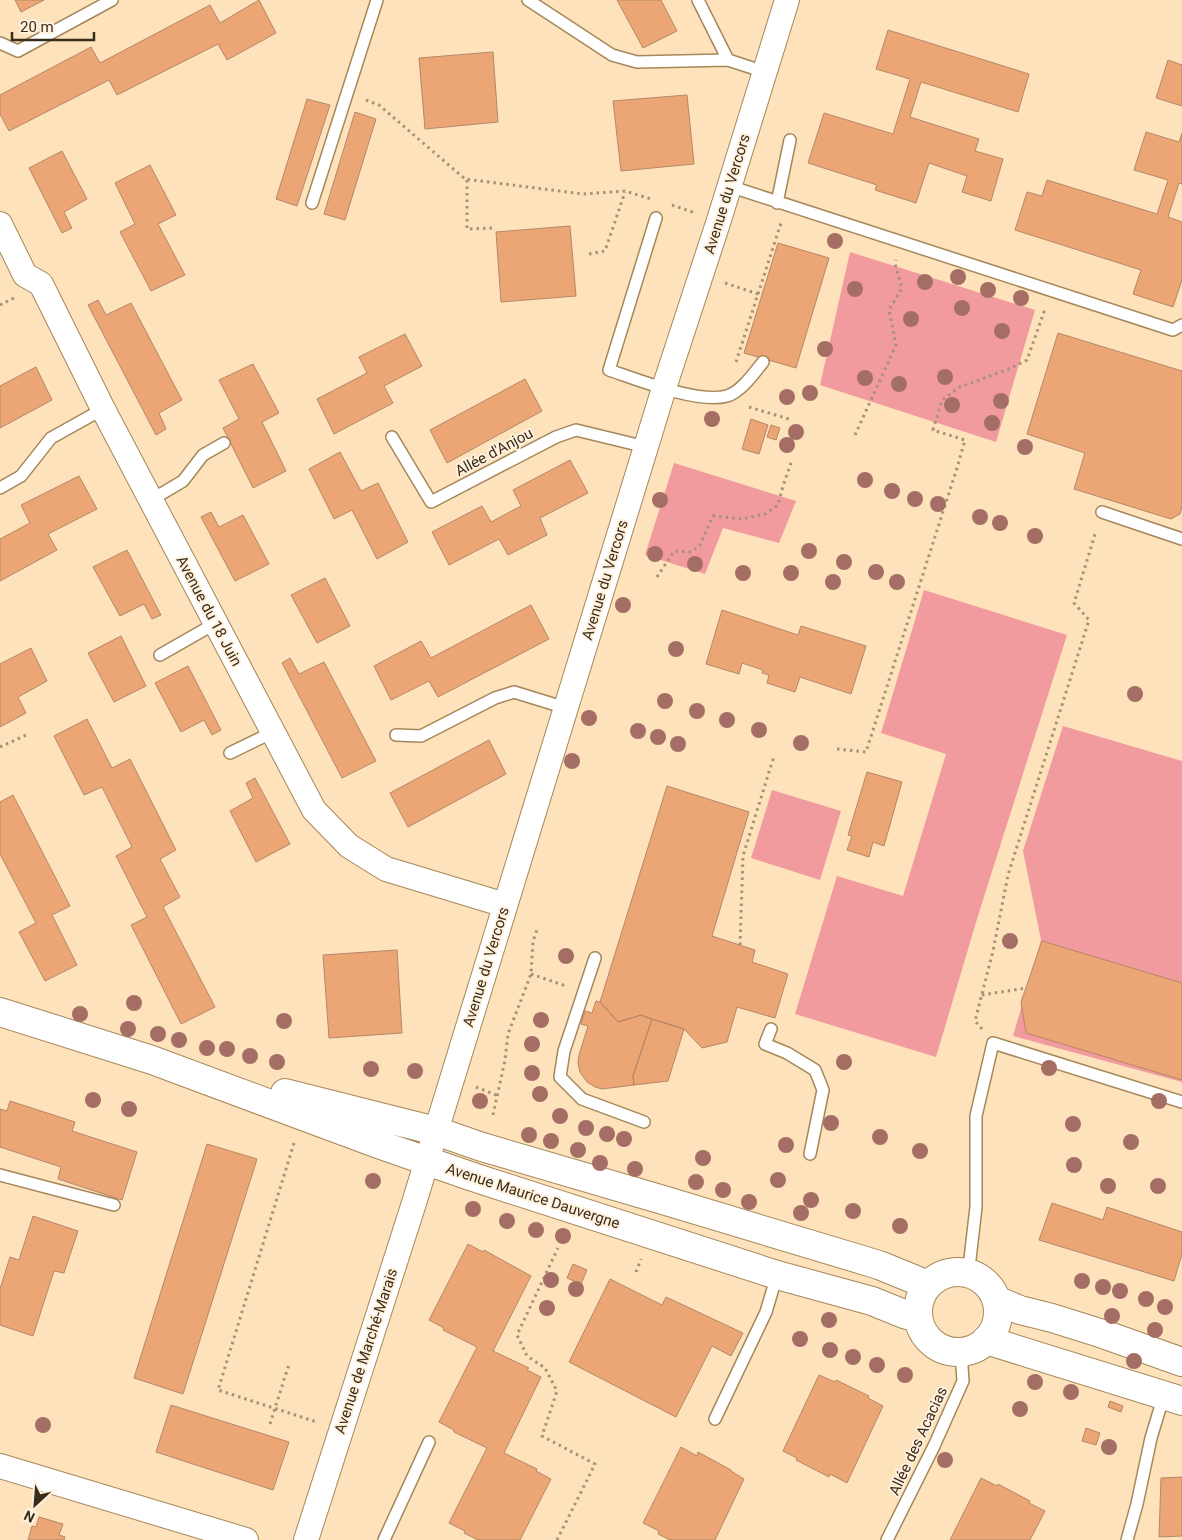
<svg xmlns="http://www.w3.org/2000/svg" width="1182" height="1540" viewBox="0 0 1182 1540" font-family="Roboto,sans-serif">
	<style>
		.green { fill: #f29b9f }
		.building { fill: #eca675; stroke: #b58767 }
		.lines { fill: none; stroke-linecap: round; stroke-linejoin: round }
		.lane-casing { stroke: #a68759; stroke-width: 14 }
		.street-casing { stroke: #a68759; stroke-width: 26 }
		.secondary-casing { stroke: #a68759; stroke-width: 30 }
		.path { stroke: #a79274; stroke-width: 3; stroke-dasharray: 2.5 4; stroke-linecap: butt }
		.lane { stroke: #fff; stroke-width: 11 }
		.street { stroke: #fff; stroke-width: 24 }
		.secondary { stroke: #fff; stroke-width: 28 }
		.tree { fill: #a56e65 }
		.labels { text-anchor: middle; stroke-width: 4; stroke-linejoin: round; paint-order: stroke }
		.street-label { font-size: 15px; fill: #3a2d1a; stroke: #fff1de }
	</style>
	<rect width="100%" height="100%" fill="#fde2bb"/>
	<path class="green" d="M850 252 1035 310 996 442 820 385Z
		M674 463 796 501 779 543 723 528 705 574 645 555Z
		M924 590 1067 635 977 919 936 1057 795 1014 837 876 903 896 946 754 881 733Z
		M1063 726 1182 761V1082L1013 1036 1041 940 1023 851Z
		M772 790 841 811 820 880 751 858Z"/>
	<path class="building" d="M15 0H44L21 12Z
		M259 0 276 33 227 60 218 44 117 95 109 80 9 131 0 114V95L91 47 100 63 210 5 220 23Z
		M617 0H661L677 31 643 48Z
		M888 30 1029 74 1018 112 921 82 910 117 979 139 975 151 1003 159 991 201 962 192 967 176 929 163 916 203 875 190 877 185 808 163 824 113 893 134 910 79 876 69Z
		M493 52 498 122 425 129 419 58Z
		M1168 60 1182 65V106L1156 98Z
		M687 95 694 164 621 171 613 101Z
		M307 99 330 105 297 206 276 199Z
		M355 112 376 119 345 220 324 214Z
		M1146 132 1179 142 1182 133V184L1179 183 1168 217 1182 222V280L1173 307 1133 294 1141 270 1015 230 1027 192 1042 196 1047 180 1157 214 1168 180 1134 170Z
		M62 151 87 199 64 212 72 228 62 233 29 168Z
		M150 165 176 215 158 224 185 275 151 291 120 232 135 224 115 183Z
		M570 226 576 296 501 302 496 232Z
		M778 243 829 258 796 368 744 353Z
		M98 300 106 315 131 303 182 400 159 413 166 429 156 435 88 305Z
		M1058 333 1182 371V507L1180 514 1171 519 1074 489 1085 453 1027 434Z
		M405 334 422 366 384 386 393 403 334 434 317 399 367 373 359 357Z
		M253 364 279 413 262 422 286 471 253 488 223 428 239 419 219 380Z
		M36 367 52 400 0 428V386Z
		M525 379 542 411 447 463 430 430Z
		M751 419 768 425 759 454 742 449Z
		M771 425 780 428 776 440 767 437Z
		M340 452 361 491 378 483 408 542 377 559 352 510 334 519 309 469Z
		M570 460 588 493 540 518 547 535 508 555 499 539 449 565 432 532 482 506 491 522 521 506 513 490Z
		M79 476 97 509 48 534 57 550 0 581V539L30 523 21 505Z
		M211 512 219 527 243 515 269 564 235 581 201 517Z
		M127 550 161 615 152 619 144 604 120 616 93 567Z
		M325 578 350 626 317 643 291 595Z
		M531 605 549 639 438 697 429 681 391 700 374 666 421 641 431 658Z
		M722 610 798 635 801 626 866 646 851 694 800 677 795 692 767 683 769 675 762 673 763 670 742 663 739 674 706 664Z
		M121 636 146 686 114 702 88 653Z
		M31 648 47 681 18 697 26 713 0 727V664Z
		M290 658 299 674 324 662 376 761 342 778 282 663Z
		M188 666 221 730 212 735 204 720 181 732 155 683Z
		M87 719 112 768 130 759 176 850 160 859 180 897 163 907 215 1007 181 1024 131 925 147 917 116 856 132 847 102 787 84 795 54 736Z
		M489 740 506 774 408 827 390 793Z
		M867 772 902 782 884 846 873 842 869 857 847 850 852 836 848 835Z
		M255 778 290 844 256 862 230 811 253 798 246 783Z
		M667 786 749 812 712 936 755 950 752 962 788 974 775 1018 737 1007 727 1042 702 1048 684 1029 652 1019 641 1015 618 1022 600 1002Z
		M13 795 70 906 52 915 77 965 45 981 19 932 36 923 0 854V802Z
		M1042 941 1182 983V1080L1026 1033 1021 1002Z
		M397 950 402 1033 329 1038 323 955Z
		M596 1001 600 1002 618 1022 641 1015 652 1019 633 1076 634 1085 602 1089 595 1087 587 1082 580 1072 578 1063 579 1055 588 1026 581 1024 585 1011 592 1013Z
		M652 1019 684 1029 668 1081 634 1085 633 1076Z
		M10 1101 75 1122 72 1131 137 1152 122 1200 58 1179 61 1167 0 1147V1109L7 1111Z
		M207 1144 257 1159 183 1394 134 1378Z
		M1052 1203 1103 1220 1107 1207 1182 1232V1254L1174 1281 1039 1240Z
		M33 1216 78 1231 64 1273 54 1271 33 1336 0 1325V1289L10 1257 19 1260Z
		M468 1244 483 1252 484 1250 531 1276 493 1351 529 1368 527 1370 541 1377 504 1453 537 1469 536 1471 551 1479 520 1540H478L464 1533 465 1531 449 1523 487 1448 454 1432V1430L439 1422 477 1347 443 1330 444 1328 429 1320Z
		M573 1264 587 1270 581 1284 567 1278Z
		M610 1279 662 1305 666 1297 743 1333 731 1356 712 1346 676 1417 569 1362Z
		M819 1375 835 1382 836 1380 869 1396 868 1398 883 1406 847 1483 830 1474 829 1477 796 1460 797 1458 783 1451Z
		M1110 1401 1123 1406 1121 1412 1108 1407Z
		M171 1405 289 1442 273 1490 156 1452Z
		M1086 1428 1100 1433 1096 1445 1082 1441Z
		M681 1447 697 1456 698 1452 731 1470V1471L744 1479 715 1540H670L658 1534 659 1531 643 1523Z
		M1182 1477V1536L1159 1537 1161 1478Z
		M981 1478 997 1486 998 1484 1030 1501 1029 1503 1045 1511 1030 1540H950Z
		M39 1517 63 1524 59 1535 65 1537 64 1540H28L32 1526 36 1527Z"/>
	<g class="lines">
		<g class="lane-casing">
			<path id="lane" d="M528 0 612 55 637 62 728 60 765 72
				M698 0 728 60
				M0 43 18 51 112 0
				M729 186 1173 330 1182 325
				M312 203 377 0
				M777 203 790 140
				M656 218 609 370C638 380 699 404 727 396 741 392 754 373 763 362
				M392 437 431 502 556 437 576 430 646 447
				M0 488 21 476 51 438 103 409
				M151 500 183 481 203 455 224 443
				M1102 512 1182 539
				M160 655 216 623
				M396 735 421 736 495 698 514 692 566 708
				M230 753 273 732
				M595 958 564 1051 560 1077 582 1099 644 1122
				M771 1029 765 1044 787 1053 815 1070 823 1090 810 1154
				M0 1175 114 1205
				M965 1273 970 1259 976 1207V1116L993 1043 1182 1102
				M715 1419 766 1312 777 1275
				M384 1540 429 1442
				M887 1540 934 1446 963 1381 961 1352
				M1127 1540 1137 1504 1151 1438 1164 1395"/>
		</g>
		<g class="street-casing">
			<path id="street" d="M0 224 25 275 41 284 103 409 314 810 349 846 386 869 505 905
				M0 1466 246 1540
				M306 1540 414 1203 664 388 719 220 787 0"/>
		</g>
		<g class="secondary-casing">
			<path id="secondary" d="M0 1012 152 1060 378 1144 473 1177 777 1275 872 1301 904 1314 918 1318
				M285 1093 436 1131 482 1147 663 1200 879 1265 928 1285
				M918 1312a40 40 0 1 1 80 0a40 40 0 1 1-80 0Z
				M996 1300 1020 1310 1052 1318 1103 1334 1182 1362
				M986 1340 1182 1401"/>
		</g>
		<path class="path" d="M366 100 379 105 465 179 583 194 625 191 651 199
			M467 180V229L494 228
			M672 205 695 213
			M589 254 605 251 625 192
			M725 283 758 294
			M0 305 14 298
			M736 362 781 223
			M749 407 792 420
			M855 435 896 345 889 310 902 288 895 264 896 260
			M657 577 674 551 691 552 700 545 713 516 741 519 765 514 778 505 783 486 792 460
			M0 747 26 735
			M837 749 866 752 957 468 965 440 933 430 942 400 960 387 1009 369 1027 360 1045 309
			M740 945 743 856 774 756
			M531 974 566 986
			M982 995 1026 988
			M982 1029 975 1021 993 951 1008 875 1089 620 1074 603 1096 531
			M476 1087 496 1095
			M493 1115 505 1060 508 1034 531 974 533 941 538 927
			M294 1143 218 1390 317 1422
			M636 1272 641 1259
			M270 1424 289 1364
			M557 1540 595 1464 542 1436 557 1391 545 1368 527 1356 517 1335 558 1248"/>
		<use href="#lane" class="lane"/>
		<use href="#street" class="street"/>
		<use href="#secondary" class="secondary"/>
	</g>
	<g class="tree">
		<circle cx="835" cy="241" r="8"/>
		<circle cx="958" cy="277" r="8"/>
		<circle cx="925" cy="282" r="8"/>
		<circle cx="855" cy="289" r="8"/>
		<circle cx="988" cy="290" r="8"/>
		<circle cx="1021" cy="298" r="8"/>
		<circle cx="962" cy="308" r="8"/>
		<circle cx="911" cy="319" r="8"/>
		<circle cx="1002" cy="331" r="8"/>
		<circle cx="825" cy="349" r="8"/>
		<circle cx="945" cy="377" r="8"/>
		<circle cx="865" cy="378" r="8"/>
		<circle cx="899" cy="384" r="8"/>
		<circle cx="810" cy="393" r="8"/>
		<circle cx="787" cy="397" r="8"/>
		<circle cx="1001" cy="401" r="8"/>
		<circle cx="952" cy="405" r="8"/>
		<circle cx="712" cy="419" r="8"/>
		<circle cx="992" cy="423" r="8"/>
		<circle cx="796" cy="432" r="8"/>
		<circle cx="787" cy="445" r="8"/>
		<circle cx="1025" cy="447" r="8"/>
		<circle cx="865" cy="480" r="8"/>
		<circle cx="892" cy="491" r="8"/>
		<circle cx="915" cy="499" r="8"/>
		<circle cx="660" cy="500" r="8"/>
		<circle cx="938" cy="504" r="8"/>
		<circle cx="980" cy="517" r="8"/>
		<circle cx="1000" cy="523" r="8"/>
		<circle cx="1035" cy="536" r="8"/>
		<circle cx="809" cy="551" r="8"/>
		<circle cx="655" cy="554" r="8"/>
		<circle cx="844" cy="562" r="8"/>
		<circle cx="695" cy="564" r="8"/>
		<circle cx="876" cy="572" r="8"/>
		<circle cx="743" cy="573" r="8"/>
		<circle cx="791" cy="573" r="8"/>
		<circle cx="833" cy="582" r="8"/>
		<circle cx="897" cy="582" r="8"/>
		<circle cx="623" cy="605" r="8"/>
		<circle cx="676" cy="649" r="8"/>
		<circle cx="1135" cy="694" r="8"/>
		<circle cx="665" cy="701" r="8"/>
		<circle cx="697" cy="711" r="8"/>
		<circle cx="589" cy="718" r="8"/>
		<circle cx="727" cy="720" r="8"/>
		<circle cx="759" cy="730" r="8"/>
		<circle cx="638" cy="731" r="8"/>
		<circle cx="658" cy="737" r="8"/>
		<circle cx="801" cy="743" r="8"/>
		<circle cx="678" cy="744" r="8"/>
		<circle cx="572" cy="761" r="8"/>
		<circle cx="1010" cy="941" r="8"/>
		<circle cx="566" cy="956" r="8"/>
		<circle cx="134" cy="1003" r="8"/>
		<circle cx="80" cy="1014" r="8"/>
		<circle cx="541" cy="1020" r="8"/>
		<circle cx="284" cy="1021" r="8"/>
		<circle cx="128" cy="1029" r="8"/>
		<circle cx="158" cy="1034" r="8"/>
		<circle cx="179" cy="1040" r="8"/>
		<circle cx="532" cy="1044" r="8"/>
		<circle cx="207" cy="1048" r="8"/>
		<circle cx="227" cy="1049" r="8"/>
		<circle cx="250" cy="1056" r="8"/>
		<circle cx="277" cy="1062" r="8"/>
		<circle cx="844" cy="1062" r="8"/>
		<circle cx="1049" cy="1068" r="8"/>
		<circle cx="371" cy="1069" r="8"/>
		<circle cx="415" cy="1071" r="8"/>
		<circle cx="532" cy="1073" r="8"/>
		<circle cx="540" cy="1094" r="8"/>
		<circle cx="93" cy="1100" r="8"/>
		<circle cx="480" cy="1101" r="8"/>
		<circle cx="1159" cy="1101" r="8"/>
		<circle cx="129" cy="1109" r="8"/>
		<circle cx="560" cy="1116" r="8"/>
		<circle cx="831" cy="1123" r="8"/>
		<circle cx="1073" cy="1124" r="8"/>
		<circle cx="586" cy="1128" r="8"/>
		<circle cx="607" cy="1134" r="8"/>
		<circle cx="529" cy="1135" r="8"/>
		<circle cx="880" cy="1137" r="8"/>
		<circle cx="624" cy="1139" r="8"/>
		<circle cx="551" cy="1141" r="8"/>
		<circle cx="1131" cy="1142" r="8"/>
		<circle cx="786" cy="1145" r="8"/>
		<circle cx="578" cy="1150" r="8"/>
		<circle cx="920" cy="1151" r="8"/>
		<circle cx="703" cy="1158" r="8"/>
		<circle cx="600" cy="1163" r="8"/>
		<circle cx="1074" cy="1165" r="8"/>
		<circle cx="635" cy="1169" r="8"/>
		<circle cx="778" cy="1180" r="8"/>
		<circle cx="373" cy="1181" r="8"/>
		<circle cx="696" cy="1182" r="8"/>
		<circle cx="1108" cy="1186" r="8"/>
		<circle cx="1158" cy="1186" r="8"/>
		<circle cx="723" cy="1190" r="8"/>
		<circle cx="811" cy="1200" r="8"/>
		<circle cx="749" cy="1202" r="8"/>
		<circle cx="473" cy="1209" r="8"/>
		<circle cx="853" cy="1211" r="8"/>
		<circle cx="801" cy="1213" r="8"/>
		<circle cx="507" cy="1221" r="8"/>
		<circle cx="900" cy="1226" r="8"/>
		<circle cx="536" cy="1230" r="8"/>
		<circle cx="563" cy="1236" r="8"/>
		<circle cx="551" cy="1280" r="8"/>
		<circle cx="1082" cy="1281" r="8"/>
		<circle cx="1103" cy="1287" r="8"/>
		<circle cx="576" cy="1289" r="8"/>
		<circle cx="1120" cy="1291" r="8"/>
		<circle cx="1146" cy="1299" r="8"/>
		<circle cx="1165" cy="1307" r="8"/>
		<circle cx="547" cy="1308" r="8"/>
		<circle cx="1112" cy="1316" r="8"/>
		<circle cx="829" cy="1320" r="8"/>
		<circle cx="1155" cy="1330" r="8"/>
		<circle cx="800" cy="1339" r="8"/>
		<circle cx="830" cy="1350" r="8"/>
		<circle cx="853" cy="1357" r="8"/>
		<circle cx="1134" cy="1361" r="8"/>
		<circle cx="877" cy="1365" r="8"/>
		<circle cx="905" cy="1375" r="8"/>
		<circle cx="1035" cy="1382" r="8"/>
		<circle cx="1071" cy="1392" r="8"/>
		<circle cx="1020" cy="1409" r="8"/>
		<circle cx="43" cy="1425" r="8"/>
		<circle cx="1109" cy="1447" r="8"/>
		<circle cx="945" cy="1460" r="8"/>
	</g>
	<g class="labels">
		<g class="street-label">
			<text transform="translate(727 194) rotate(-73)" y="5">Avenue du Vercors</text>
			<text transform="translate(494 452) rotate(-28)" y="5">Allée d'Anjou</text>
			<text transform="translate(605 580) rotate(-73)" y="5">Avenue du Vercors</text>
			<text transform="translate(209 611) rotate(62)" y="5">Avenue du 18 Juin</text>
			<text transform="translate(486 967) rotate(-73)" y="5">Avenue du Vercors</text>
			<text transform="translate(533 1196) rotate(18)" y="5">Avenue Maurice Dauvergne</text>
			<text transform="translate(366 1351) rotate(-72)" y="5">Avenue de Marché-Marais</text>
			<text transform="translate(918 1441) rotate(-65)" y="5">Allée des Acacias</text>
		</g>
	</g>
	<g transform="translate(35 1505) rotate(206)" stroke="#fff1de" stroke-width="4" paint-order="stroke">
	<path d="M0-4L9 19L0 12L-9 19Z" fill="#3a2d1a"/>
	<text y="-8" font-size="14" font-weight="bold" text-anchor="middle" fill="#3a2d1a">N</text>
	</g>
	<path d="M12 32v8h82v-8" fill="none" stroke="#3a2d1a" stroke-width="2.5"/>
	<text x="20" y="32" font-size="15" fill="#3a2d1a" stroke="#fff1de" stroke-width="4" paint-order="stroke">20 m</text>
</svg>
